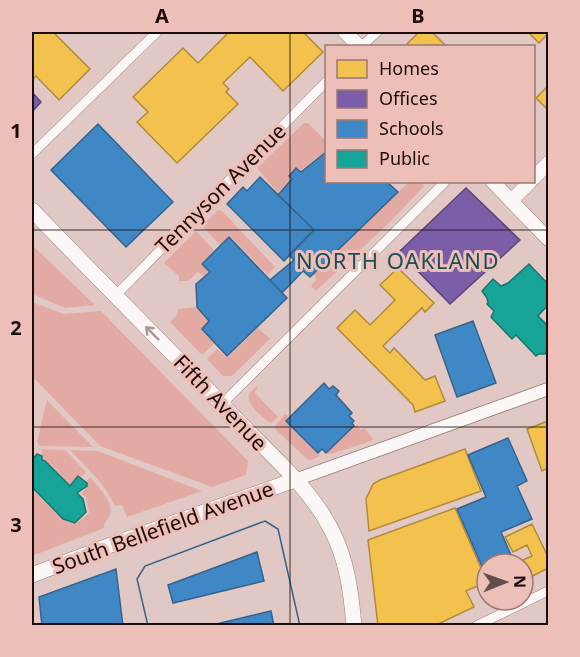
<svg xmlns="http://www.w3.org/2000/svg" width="580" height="657" viewBox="0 0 580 657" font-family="'Noto Sans',sans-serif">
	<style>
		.green { fill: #e3aaa3 }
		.homes { fill: #f2c14e; stroke: #b28b3a; stroke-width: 1.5 }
		.offices { fill: #7b5ea7; stroke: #5e4678; stroke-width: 1.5 }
		.schools { fill: #3f88c5; stroke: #34638d; stroke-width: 1.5; fill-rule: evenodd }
		.public { fill: #17a398; stroke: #18766e; stroke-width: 1.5 }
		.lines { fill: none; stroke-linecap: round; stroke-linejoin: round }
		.minor-casing { stroke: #978381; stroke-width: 10 }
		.tertiary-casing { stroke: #978381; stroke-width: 14 }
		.secondary-casing { stroke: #978381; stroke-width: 15 }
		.trunk-casing { stroke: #978381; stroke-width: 16 }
		.minor { stroke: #fbf7f6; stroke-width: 9 }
		.tertiary { stroke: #fbf7f6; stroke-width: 12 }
		.secondary { stroke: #fbf7f6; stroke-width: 14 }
		.trunk { stroke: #fbf7f6; stroke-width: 15 }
		.oneway { stroke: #a29998 }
		.grid { fill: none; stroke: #1c0d0b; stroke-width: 1.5; stroke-opacity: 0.55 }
		.labels { text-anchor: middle; stroke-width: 6; stroke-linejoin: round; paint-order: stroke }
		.street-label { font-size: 21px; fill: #1c0d0b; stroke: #eebfb9 }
		.neighbourhood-label { font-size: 22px; letter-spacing: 1.5px; fill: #145057; stroke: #eebfb9 }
		.neatline { fill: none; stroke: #1c0d0b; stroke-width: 2 }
		.grid-label { font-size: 20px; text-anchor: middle; font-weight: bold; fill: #1c0d0b }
	</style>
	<rect width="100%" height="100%" fill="#e2c8c5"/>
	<path class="green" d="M304 123H308L326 141V151L301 170 296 167 288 175 291 179 278 193 257 168Z
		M409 182 412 183 420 182 424 186 390 222 316 291 311 286 316 280 314 274Z
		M218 210 222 211 275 267 268 275 230 236 220 245 202 226Z
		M196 231 214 250 201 264 209 271 204 276 198 272 188 281H179V276L164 263Z
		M32 245 95 305 65 308 32 294Z
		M32 302 64 314 101 311 248 461 246 475 212 487 100 446 32 376Z
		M197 307 209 321 202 329 215 343 202 355 170 322 177 315 178 309Z
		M258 328 270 339 232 376H223L207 359 217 349 227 358Z
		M258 385 255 393 278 417 271 423C264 419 247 405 249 396 249 392 255 388 258 385Z
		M47 400 93 447 40 446 37 442Z
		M285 414 289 416 285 421 320 456 311 460 307 459 275 429 276 425Z
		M357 425 361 430 364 428 373 439 371 441 331 454 326 453Z
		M41 449 65 450 86 472 82 476 78 475 70 485 52 465 43 459Z
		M70 450 98 451 202 491 127 517 122 505 115 506C105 484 87 468 70 450Z
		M90 477C97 486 116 503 109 516 107 521 104 521 104 528L32 556V489L62 520 76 524 89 513 86 497 81 494 87 487 86 482Z"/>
	<path class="homes" d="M32 32H53L90 69 59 100 36 76 32 80Z
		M225 32H303L323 52 283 91 250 57 223 83 229 89 226 92 238 104 177 163 137 122 148 112 133 97 183 48 198 63 227 34Z
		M419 32H432L445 45 410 46 407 44Z
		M533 32H548V34L539 43 530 34Z
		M548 86V110L536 98Z
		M398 268 434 303 425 312 422 308 383 346 390 353 394 348 425 380 435 376 445 401 415 412 413 405 337 328 355 310 370 325 395 300 380 285Z
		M548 421V468L542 471 527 429Z
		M465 449 481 491 369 531 366 499 373 484 380 480Z
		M455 508 487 582 466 591 474 607 434 626H378L368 540Z
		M532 524 548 557V568L525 580 523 564 516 563 532 556 527 545 513 552 505 537Z"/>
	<path class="offices" d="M32 92 41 102 32 112Z
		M466 188 520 240 450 304 399 252Z"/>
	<path class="schools" d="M98 124 173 202 126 247 51 170Z
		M326 152V182H387L398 192 310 277 303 271 282 293 270 280 294 260 289 255 314 230 278 195 292 179 289 176 296 168 301 172Z
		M260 177 314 230 284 261 227 204 243 187 247 191Z
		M229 237 287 298 227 356 202 329 209 321 197 307 196 284 210 272 202 264Z
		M473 321 496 383 457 397 435 335Z
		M324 383 329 389 333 386 339 391 336 395 352 413 349 416 354 421 352 423 354 426 326 453 322 449 318 453 286 421Z
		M508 438 527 481 517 486 532 519 501 532 515 564H487V578L457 509 486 497 468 455Z
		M265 521 278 529 300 626H274L271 611 208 626H148L137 579 145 566ZM257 552 264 581 173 603 168 585Z
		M265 521 278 529 300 626H148L137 579 145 566Z
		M116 569 123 626H42L39 597Z"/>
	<path class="public" d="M529 264 548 284V305L538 316 548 326V348L545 354H539L536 356 516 335 512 339 491 317 494 311 487 304 488 303 487 298 482 291 493 279 501 286 508 283Z
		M37 454 42 456V460L45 461 70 486 78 476 87 483V486L77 493 83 499 86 512 75 523 63 519 32 487V460Z"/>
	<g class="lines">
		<g class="minor-casing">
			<path id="minor" d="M362 46 377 32
				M32 154 157 32
				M115 296 326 82
				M222 404 445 182
				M476 626 548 591"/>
		</g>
		<g class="tertiary-casing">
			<path id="tertiary" d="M295 480 548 389"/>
		</g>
		<g class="secondary-casing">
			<path id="secondary" d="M345 32 359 46
				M534 178 548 163
				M493 182 548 239
				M511 201 530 182"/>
		</g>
		<g class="trunk-casing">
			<path id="trunk" d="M32 210C100 281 171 351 239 422 271 455 310 488 331 529 347 560 351 591 354 626
				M32 575 116 543 295 480"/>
		</g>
		<use href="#minor" class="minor"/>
		<use href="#tertiary" class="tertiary"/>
		<use href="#secondary" class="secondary"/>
		<use href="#trunk" class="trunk"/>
	</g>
	<defs><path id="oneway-shaft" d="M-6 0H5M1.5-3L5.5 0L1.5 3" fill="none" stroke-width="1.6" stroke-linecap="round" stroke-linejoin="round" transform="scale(1.5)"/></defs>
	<use class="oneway" href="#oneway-shaft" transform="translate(152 333) rotate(-135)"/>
	<path class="grid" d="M290 32V626M32 230H548M32 427H548"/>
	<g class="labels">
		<g class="street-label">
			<text transform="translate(221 189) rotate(-45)" y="7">Tennyson Avenue</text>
			<text transform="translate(220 403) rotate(46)" y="7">Fifth Avenue</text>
			<text transform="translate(163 528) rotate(-20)" y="7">South Bellefield Avenue</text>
		</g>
		<g class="neighbourhood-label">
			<text x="398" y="269">NORTH OAKLAND</text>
		</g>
	</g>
	<rect width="580" height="657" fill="none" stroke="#eebfb9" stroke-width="66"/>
	<rect x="325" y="45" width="210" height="138" fill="#eebfb9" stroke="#9a7873" stroke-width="1.5"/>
	<rect x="337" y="60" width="30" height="18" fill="#f2c14e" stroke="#9a7873" stroke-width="1.5"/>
	<text x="379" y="75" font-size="18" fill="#1c0d0b">Homes</text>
	<rect x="337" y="90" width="30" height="18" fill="#7b5ea7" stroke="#9a7873" stroke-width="1.5"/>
	<text x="379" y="105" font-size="18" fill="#1c0d0b">Offices</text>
	<rect x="337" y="120" width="30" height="18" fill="#3f88c5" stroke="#9a7873" stroke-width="1.5"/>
	<text x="379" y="135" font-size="18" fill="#1c0d0b">Schools</text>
	<rect x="337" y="150" width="30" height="18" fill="#17a398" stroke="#9a7873" stroke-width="1.5"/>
	<text x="379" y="165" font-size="18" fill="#1c0d0b">Public</text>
	<g transform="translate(505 582) rotate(89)"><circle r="28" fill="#eebfb9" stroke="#9a7873" stroke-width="1.5"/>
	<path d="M0-4.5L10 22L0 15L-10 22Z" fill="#614e4c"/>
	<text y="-9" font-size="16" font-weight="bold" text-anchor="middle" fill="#1c0d0b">N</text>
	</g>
	<rect x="33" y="33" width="514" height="591" class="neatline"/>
	<g class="grid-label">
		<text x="162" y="23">A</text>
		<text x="418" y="23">B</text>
		<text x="16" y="138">1</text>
		<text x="16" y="335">2</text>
		<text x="16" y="532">3</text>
	</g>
</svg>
